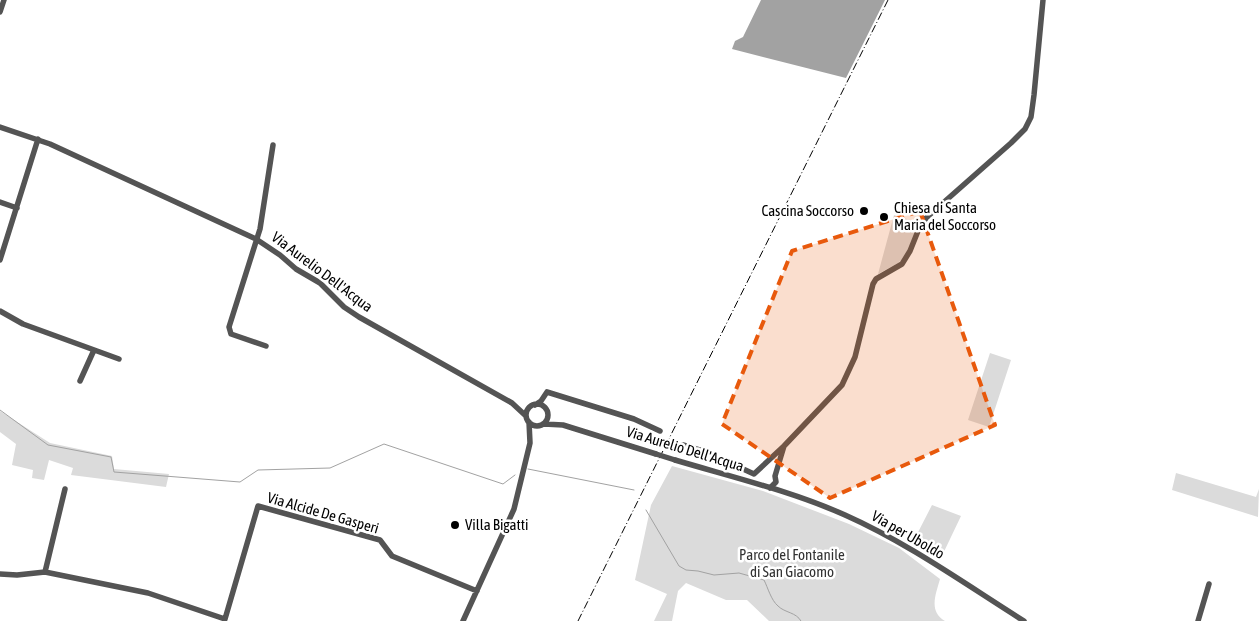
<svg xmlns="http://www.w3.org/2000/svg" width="1259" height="621" viewBox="0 0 1259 621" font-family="'Asap Condensed',sans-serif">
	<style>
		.green { fill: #dbdbdb }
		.water { fill: #a2a2a2 }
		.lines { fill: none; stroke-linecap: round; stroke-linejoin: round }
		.stream { stroke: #a2a2a2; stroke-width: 1 }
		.minor { stroke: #545454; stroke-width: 5.5 }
		.rail { stroke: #000; stroke-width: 1; stroke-dasharray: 8 2.5 1 2.5; stroke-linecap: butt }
		.minor-bridge { stroke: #545454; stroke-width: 5.5 }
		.marked { fill: #e8590c; fill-opacity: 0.2; stroke: #e8590c; stroke-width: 4; stroke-dasharray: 10 6; stroke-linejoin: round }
		.poi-dot { fill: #000; stroke: #fff; stroke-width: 2 }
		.labels { text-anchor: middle; stroke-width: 5; stroke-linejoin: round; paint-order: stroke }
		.poi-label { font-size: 15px; fill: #000; stroke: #fff; text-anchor: start }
		.street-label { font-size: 15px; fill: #000; stroke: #fff }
		.park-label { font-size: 15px; fill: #323232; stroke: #fff }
	</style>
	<rect width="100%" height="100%" fill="#fff"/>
	<path class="green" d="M894 215 920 223 905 257 898 263 878 274Z
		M990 353 1011 360 989 427 968 420Z
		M0 411 50 443 112 456 114 469 169 474 166 487 71 475 73 468 49 460 44 480 32 478 33 470 12 465 16 444 0 432Z
		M672 466 763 491 849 524 899 548 940 579C936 594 928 611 945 621H769L747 600H726L686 583 678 591 672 621H654L667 594 635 580 651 505Z
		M1176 473 1256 497 1259 489 1258 517 1172 490Z
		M932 505 961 516 940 560 912 544Z"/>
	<path class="water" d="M761 0H885L846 78 732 49 735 41 743 37Z"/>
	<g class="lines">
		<path class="stream" d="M0 410 48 445 111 457 114 472 240 482 258 470 330 468 384 444 503 484 515 475
			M528 469 634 490
			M646 510 679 566 686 570 698 571 714 575 739 573 764 580C768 588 771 600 778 606 785 613 796 612 801 621"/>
		<path class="minor" d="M0 12 4 0
			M0 127 50 144 256 239 280 255 296 269 320 283 344 307 359 317 512 403 526 416
			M0 202 17 208
			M0 260 38 139
			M0 311 23 324 119 359
			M266 346 231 334 229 327 260 229 273 145
			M80 381 94 350
			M547 392 634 419 660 431
			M526 415a11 11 0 1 1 22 0a11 11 0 1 1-22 0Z
			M535 405 541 401 547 392
			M544 424 563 425 656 454
			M683 445 706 452 754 474 784 446 842 385 855 357 873 284 876 279 902 264 910 251 918 231 926 218 1011 143 1025 129 1031 117 1034 95 1043 0
			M675 460C732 477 791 491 845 515 908 543 965 584 1024 621
			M770 488 776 482 775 476 784 446
			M45 572 65 489
			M0 574 17 575 45 572 148 593 225 619 258 506 380 540 392 556 477 591
			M463 621 514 509 530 443 529 422
			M1198 621 1209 584"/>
		<path class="rail" d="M578 621 888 0"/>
		<path class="minor-bridge" d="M656 454 675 460"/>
	</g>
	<path class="marked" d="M920 211 995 425 830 498 722 424 792 251Z"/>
	<g class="poi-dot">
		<circle cx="864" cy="211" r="5"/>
		<circle cx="884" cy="217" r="5"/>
		<circle cx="455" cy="525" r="5"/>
	</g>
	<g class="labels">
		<g class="poi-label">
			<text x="894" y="213">Chiesa di Santa<tspan x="894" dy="17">Maria del Soccorso</tspan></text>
			<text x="854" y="216" text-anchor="end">Cascina Soccorso</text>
			<text x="465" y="530">Villa Bigatti</text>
		</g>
		<g class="street-label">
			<text transform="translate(322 272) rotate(37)" y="5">Via Aurelio Dell'Acqua</text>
			<text transform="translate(685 449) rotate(17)" y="5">Via Aurelio Dell'Acqua</text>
			<text transform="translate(323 513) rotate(16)" y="5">Via Alcide De Gasperi</text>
			<text transform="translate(908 535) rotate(30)" y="5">Via per Uboldo</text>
		</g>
		<g class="park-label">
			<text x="792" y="560">Parco del Fontanile<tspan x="792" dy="17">di San Giacomo</tspan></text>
		</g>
	</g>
</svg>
